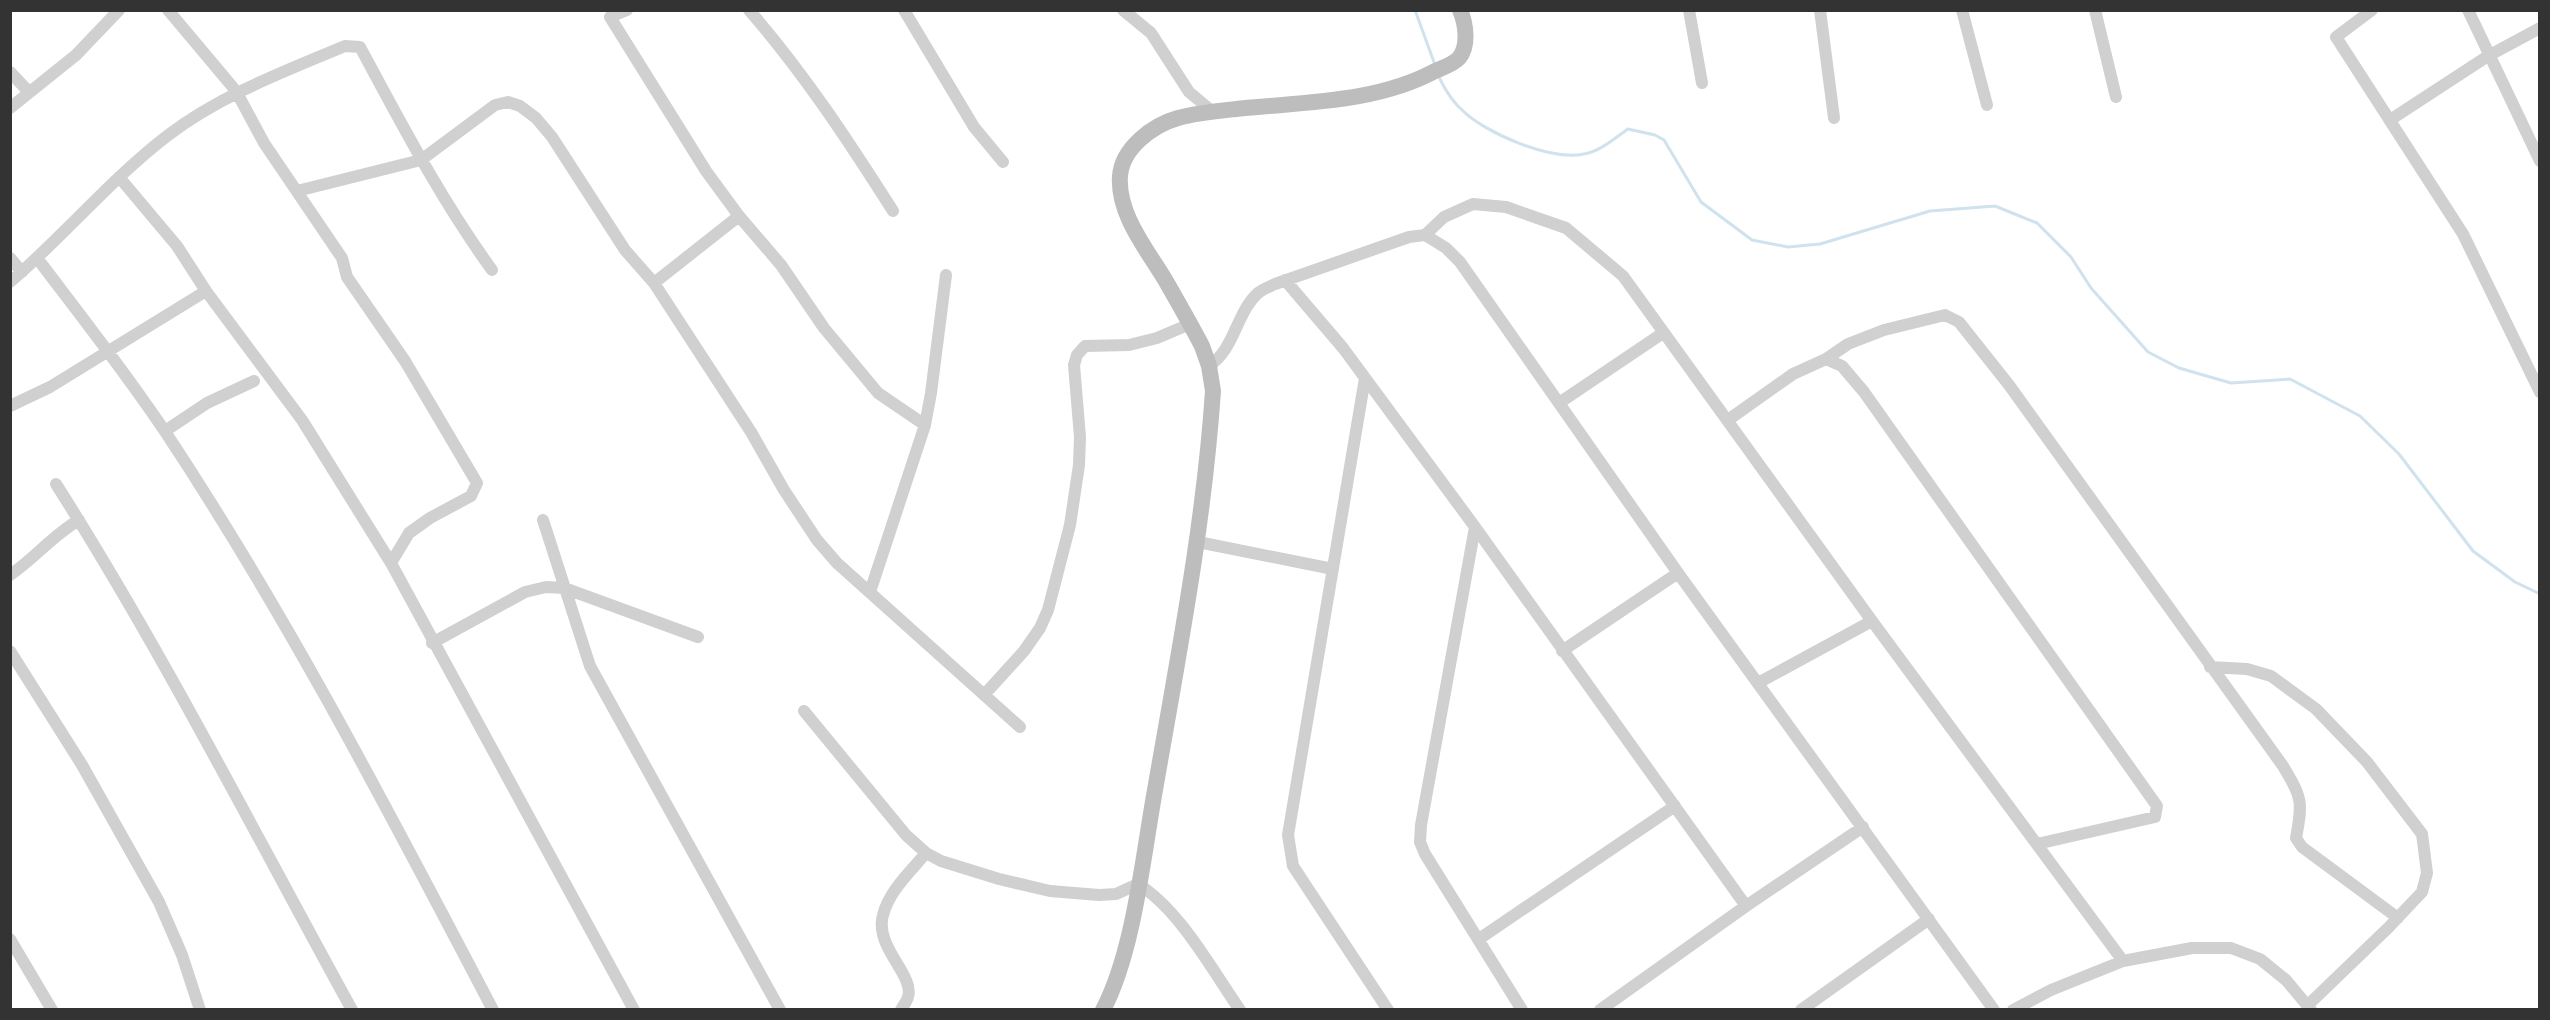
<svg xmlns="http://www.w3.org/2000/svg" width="2550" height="1020" viewBox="0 0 2550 1020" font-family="'Public Sans',sans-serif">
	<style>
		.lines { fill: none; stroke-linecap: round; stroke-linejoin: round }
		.stream { stroke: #cfe2ee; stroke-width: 3 }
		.street { stroke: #d0d0d0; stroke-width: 12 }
		.secondary { stroke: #bdbdbd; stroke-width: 16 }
	</style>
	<rect width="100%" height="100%" fill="#fff"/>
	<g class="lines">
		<path class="stream" d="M1415 10 1435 65
			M1438 74C1442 85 1452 101 1461 109 1484 133 1551 161 1584 154 1601 151 1615 138 1628 129L1655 135 1664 140 1701 202 1752 240 1788 247 1820 244 1930 211 1995 206 2037 223 2071 257 2091 288 2148 352 2179 368 2231 383 2290 379 2360 416 2399 454 2473 551 2515 582 2540 594"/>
		<path class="street" d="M168 10 236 91 264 143 342 258 347 277 405 361 477 483 471 496 430 518 409 533 391 563
			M627 10 610 17 706 171 739 216 781 265 824 328 878 393 925 425
			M749 10C804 73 849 142 893 211
			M904 10 974 127 1003 162
			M1123 10 1151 33 1189 92 1213 112
			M1689 10 1702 83
			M1820 10 1834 118
			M1962 10 1987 105
			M2095 10 2116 97
			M2372 10 2336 37 2463 234 2540 392
			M2468 10 2540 161
			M10 72 29 92
			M10 108 76 55 119 10
			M2390 120 2488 56 2540 28
			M119 177 177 246 206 291 302 420 391 563 634 1010
			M297 191 421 160 495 105 508 102 520 106 536 118 552 137 625 250 654 283 751 432 784 490 817 540 837 563 1020 727
			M1425 235 1444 217 1473 204 1506 207 1566 228 1623 276 1872 621 2123 961
			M10 258 22 272
			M37 258C81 316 126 373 166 433 288 617 390 814 493 1010
			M1285 280 1343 348 1475 527 1746 906
			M10 282C65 235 110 180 167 136 221 95 283 72 345 46L360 47C401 123 441 200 492 270
			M654 283 739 216
			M1826 359 1848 344 1884 330 1945 315 1959 322 2009 385 2283 766C2302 798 2303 801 2296 838L2302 847 2398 918
			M1209 366C1235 349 1236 313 1258 293 1263 289 1269 287 1275 284L1409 237 1425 235 1446 248 1460 262 1678 573 1994 1010
			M1365 378 1288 835 1293 866 1388 1010
			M1559 403 1663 333
			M10 406 50 387 206 291
			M1728 420 1793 374 1826 359 1842 366 1864 392 2157 806 2155 817 2037 844
			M165 431 207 403 254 381
			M56 484C164 654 255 834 352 1010
			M543 520 590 666 780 1010
			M1475 527 1421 825 1420 842 1425 854 1522 1010
			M1198 542 1333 569
			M10 575C35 558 53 535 79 520
			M870 592 925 425 931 393 946 275
			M432 643 525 592 546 587 564 588 698 637
			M10 651 82 765 159 902 182 955 200 1010
			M1562 651 1678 573
			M2210 667 2247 669 2271 676 2316 709 2367 762 2422 834 2427 873 2422 892 2388 928 2308 1005
			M1758 683 1872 621
			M984 695 1024 651 1040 628 1048 610 1070 525 1079 465 1080 437 1074 365 1077 355 1085 346 1129 345 1157 338 1190 324
			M804 711 906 835 926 853 941 861 999 879 1050 891 1099 895 1116 894 1138 884C1180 910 1212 970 1240 1010
			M10 939 52 1010
			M1479 939 1675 806
			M901 1010C903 1006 907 1001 908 997 915 975 874 947 883 915 889 891 910 872 926 853
			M1600 1010 1746 906 1863 827
			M1801 1010 1929 919
			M2013 1010 2051 990 2123 961 2192 948H2231L2260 959 2286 980 2311 1010"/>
		<path class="secondary" d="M1103 1010C1134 951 1143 856 1155 790 1178 657 1204 525 1213 391L1209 366 1202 346C1191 325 1179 304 1167 283 1149 252 1117 215 1120 176 1122 148 1153 125 1178 118 1196 113 1217 111 1236 109 1302 102 1376 103 1435 71 1442 68 1454 64 1459 58 1469 46 1466 24 1460 10"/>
	</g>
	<rect width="2550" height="1020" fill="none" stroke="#333333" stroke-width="24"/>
</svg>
